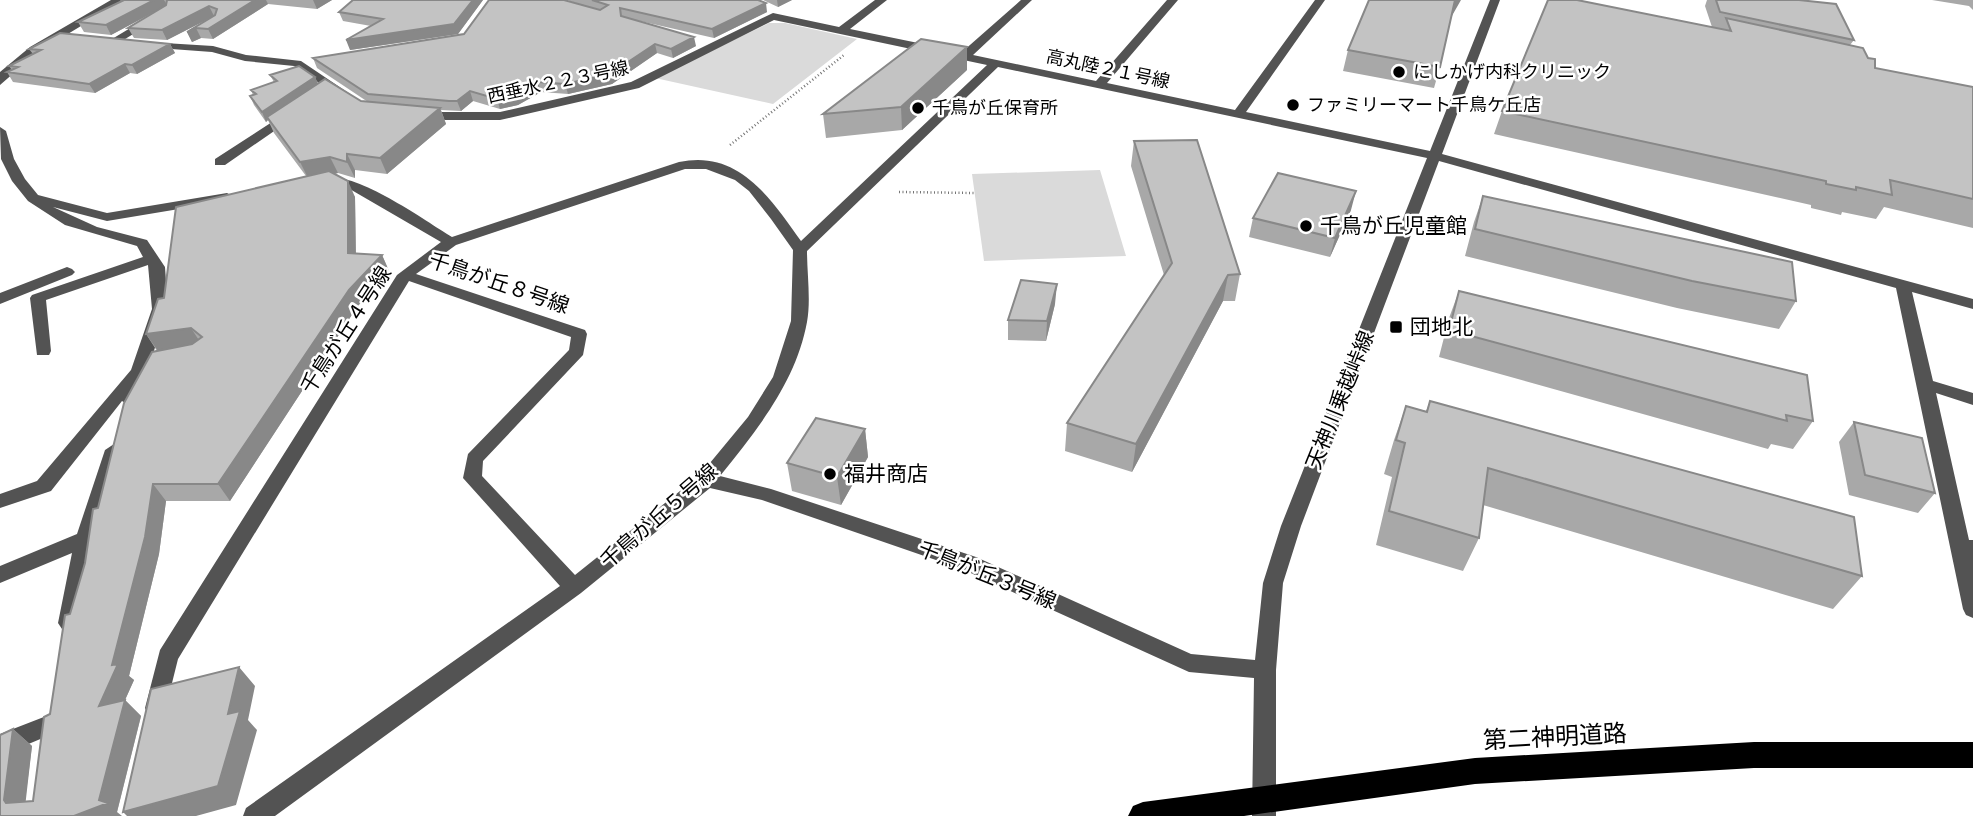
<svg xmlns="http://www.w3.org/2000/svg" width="1973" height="816" viewBox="0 0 1973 816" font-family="'Archivo Narrow','Noto Sans JP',sans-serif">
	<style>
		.green { fill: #dadada }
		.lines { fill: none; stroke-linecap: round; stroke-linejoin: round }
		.path { stroke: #757575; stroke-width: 2.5; stroke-dasharray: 1 2.5; stroke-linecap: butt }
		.minor { fill: #535353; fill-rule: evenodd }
		.highway { fill: #000; fill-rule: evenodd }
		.wall { fill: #a8a8a8 }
		.shaded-wall { fill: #888 }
		.building { fill: #c3c3c3; stroke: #888; stroke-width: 2 }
		.poi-dot { fill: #000; stroke: #fff; stroke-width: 2.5 }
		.labels { text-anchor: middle; stroke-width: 5; stroke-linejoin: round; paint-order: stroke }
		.far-street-label { font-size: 18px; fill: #000; stroke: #fff }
		.far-poi-label { font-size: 18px; fill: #000; stroke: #fff; text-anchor: start }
		.poi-label { font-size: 21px; fill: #000; stroke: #fff; text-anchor: start }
		.street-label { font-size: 21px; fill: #000; stroke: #fff }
		.near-street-label { font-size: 24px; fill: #000; stroke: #fff }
	</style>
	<rect width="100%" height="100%" fill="#fff"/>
	<path class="green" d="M769 23H785L857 39 773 104 655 78Z
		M1100 170 1126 256 984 261 972 174Z"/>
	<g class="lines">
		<path class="path" d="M730 145 844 55
			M899 192 975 193"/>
		<path class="minor" d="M111 0H124L38 52 0 85V72L30 47Z
			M875 0H887L850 29 962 52 1021 0H1032L973 55 1096 81 1167 0H1178L1107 83 1235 110 1315 0H1325L1246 112 1430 151 1490 0H1500L1442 154 1973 299V309L1912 292 1933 381 1973 393V405L1936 393 1969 540H1973V618L1966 615 1963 609 1896 288 1439 161 1301 526 1283 583 1276 670V816H1252L1254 678 1189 672 962 569 762 500 710 488 581 593 275 816H243L246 808 560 586 463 478 468 454 569 350 571 337 409 281 178 659 164 715 156 718 148 715 145 708 160 650 397 275 441 242 348 188 322 184V178C355 170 422 219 452 237L679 162C739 149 771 199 801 241L987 65 774 20 639 88 500 120H422L416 116 422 112H500L631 82 773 13 839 27ZM998 67 1427 158 1281 526 1263 583 1255 660 1191 654 976 557 771 489 720 476C757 430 796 382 807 322 811 300 807 274 807 251ZM685 169H706L735 180 749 191 771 219 793 250 791 321 773 377 748 417 700 475 575 575 482 476 483 461 583 355 587 334 585 330 416 274 456 245Z
			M147 18 156 20 117 44 107 42Z
			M148 42 213 46 246 55 301 61 350 94 340 97 294 66 245 61 212 52 144 47 142 45Z
			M289 111 295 115 293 118 225 165H215V159Z
			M0 127 6 131 14 159 25 179 38 195 107 213 227 193 234 197 227 201 107 221 53 207 97 227 147 240 165 267 168 309 136 404 130 406 122 401 51 491 0 508V494L37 481 131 370 152 309 148 265 46 300 51 351 49 355H37L30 298 32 295 143 257 137 246 65 225 28 201 12 181 1 159Z
			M67 267 72 269 75 272 72 275 0 304V293Z
			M114 444 123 450 95 539 80 623 76 629 69 632 62 629 58 623 72 553 0 583V566L77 534 105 450Z
			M49 715 57 718 60 725 57 732 0 756V734Z"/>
		<path class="highway" d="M1754 742H1973V768H1754L1475 784 1244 816H1128L1133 806 1143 802 1475 758Z"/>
	</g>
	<path class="wall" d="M120 0H332L317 9 268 4 213 39 201 38 192 42 187 32 214 16 167 40 134 38 128 28 162 8 111 35 84 32 78 22 121 1Z
		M353 0H483L458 34 350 50 371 26 343 21 339 12Z
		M567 0H758L767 12 714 38 631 19 696 46 673 58 657 53 612 84 568 94 541 92 518 105 500 109 473 101 461 111 441 110 446 124 387 174 355 170V178L338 173 335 174 355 197 356 254 382 255 389 271 357 307 230 501H166L159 554 129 676 134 680 125 700 141 716 117 812 0 816 13 729 32 746 25 801H33L70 614 85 563 98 508 157 351 146 334 164 298 306 176 274 133 268 120 266 122 254 105 250 96 253 95 251 90 274 82 270 75 315 77 318 84 361 101 368 102 317 68 313 58 464 34 584 6Z
		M763 0H792L778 7Z
		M1707 0H1799L1854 40 1850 45 1868 58 1875 68 1973 87V228L1884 207 1876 219 1842 212 1841 215 1811 208V205L1494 134 1502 111 1712 27 1705 6Z
		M1932 0H1973V10L1969 6Z
		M170 44 175 53 137 74 130 73 95 93 13 82 7 72 12 70 9 66 33 54 29 49Z
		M1348 50 1440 67 1434 88 1343 71Z
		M967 70 902 130 826 138 823 114Z
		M1134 141 1240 274 1235 301H1223L1132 472 1065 451 1067 423 1164 275 1131 166Z
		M1483 196 1796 301 1779 329 1677 308 1465 256 1474 222Z
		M1351 210 1330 257 1249 237 1253 218Z
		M1459 291 1813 421 1793 449 1771 444 1768 449 1439 357 1449 318Z
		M1055 304 1046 341 1008 340V320Z
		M1430 401 1862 576 1833 609 1483 505 1479 538 1463 571 1376 545 1392 477 1384 474 1394 440 1406 406 1426 411Z
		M1854 422 1935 493 1918 513 1849 495 1839 442Z
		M865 429 868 457 841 505 792 491 787 463Z"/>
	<path class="shaded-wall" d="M154 0H164L167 5 111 35 106 25Z
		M255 0H266L268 4 213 39 208 29Z
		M313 0H332L317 9Z
		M473 0H483L458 34 350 50 346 40Z
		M777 0H792L778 7Z
		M1455 0H1461L1449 21Z
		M766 3 767 12 714 38 712 29Z
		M209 6 214 16 167 40 162 30Z
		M196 28 201 38 192 42 187 32Z
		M694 37 696 46 673 58 671 49Z
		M170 44 175 53 137 74 132 65Z
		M655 44 657 53 612 84 568 94 565 84Z
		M967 47V70L902 130 901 107Z
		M125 64 130 73 95 93 89 84Z
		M315 77 319 86 267 117 268 120 266 122 262 112Z
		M538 82 541 92 518 105 500 109 497 99Z
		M470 91 473 101 461 111 457 101Z
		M440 108 446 124 387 174 380 158Z
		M347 154 355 170V178L347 162Z
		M330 157 338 173 308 178 300 162Z
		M348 181 355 197 356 270 348 253Z
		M1356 191 1351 210 1330 257 1335 238Z
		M382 255 389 271 357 307 230 501 218 484 349 290Z
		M1228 275 1223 301 1132 472 1136 444Z
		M1057 284 1055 304 1046 341 1047 321Z
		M191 328 202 345 158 351 146 334Z
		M865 429 868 457 841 505 837 477Z
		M153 484 166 501 159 554 129 676 134 680 125 700 141 716 117 812 122 816H74L99 800V706L112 665Z
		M239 667 255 686 248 720 257 730 236 805 196 816H127L123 812 228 714Z
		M13 729 32 746 24 816 4 800Z"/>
	<path class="building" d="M124 0H154L106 25 78 22Z
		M167 0H255L208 29 196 28 187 32 215 15 217 9 209 6 162 30 128 28 166 5Z
		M353 0H473L454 24 346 40 383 19 339 12Z
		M489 0H564L600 10 608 5 592 0H758L766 3 712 29 620 8 621 16 694 37 671 49 655 44 610 74 565 84 538 82 515 95 497 99 470 91 457 101H449L368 94 313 58 464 34Z
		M1369 0H1455L1440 67 1348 50Z
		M1548 0H1577L1731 31 1726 18 1863 48 1868 58 1875 59V68L1973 87V199L1890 180 1892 195 1856 187V190L1826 184V181L1502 111Z
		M1716 0H1799L1836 4 1854 40 1720 12Z
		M60 33 170 44 132 65 125 64 89 84 7 72 18 67 9 66 41 50 29 49Z
		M921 39 967 47 901 107 823 114Z
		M299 66 315 77 262 112 250 96 256 94 251 90 277 81 270 75Z
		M325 79 361 101 440 108 380 158 347 154V162L330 157 300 162 267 117Z
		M1197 140 1240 274 1228 275 1136 444 1067 423 1172 263 1134 141Z
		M329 171 348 181V253L382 255 349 290 218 484H153L145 537 112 665 118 664 99 706 125 700 99 800 108 803 74 816H0V735L13 729 4 800 6 803 33 801 44 717 50 714 65 615 70 614 85 563 93 509 98 508 124 403 152 352 192 344 202 337 191 328 146 334 158 299 164 298 176 207Z
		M1278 173 1356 191 1335 238 1253 218Z
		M1483 196 1792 262 1796 301 1692 281 1475 229Z
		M1021 280 1057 284 1047 321 1008 320Z
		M1459 291 1807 375 1813 421 1786 415 1787 421 1449 330Z
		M1430 401 1854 517 1862 576 1488 468 1479 538 1389 511 1405 443 1396 440 1406 406 1427 412Z
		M816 418 865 429 837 477 787 463Z
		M1854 422 1922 438 1935 493 1865 475Z
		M239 667 228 714 240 711 218 786 123 812 151 689Z"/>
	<g class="poi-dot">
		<circle cx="1399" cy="72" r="7"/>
		<circle cx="1293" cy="105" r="7"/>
		<circle cx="918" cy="108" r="7"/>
		<circle cx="1306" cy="226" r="7"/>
		<rect x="1389" y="320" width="14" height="14" rx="3.5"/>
		<circle cx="830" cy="474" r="7"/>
	</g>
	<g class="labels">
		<g class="far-street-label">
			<text transform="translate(1108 69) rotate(12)" y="6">高丸陸２１号線</text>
			<text transform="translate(558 82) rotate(-12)" y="6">西垂水２２３号線</text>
		</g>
		<g class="far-poi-label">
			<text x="1413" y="78">にしかげ内科クリニック</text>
			<text x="1307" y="111">ファミリーマート千鳥ケ丘店</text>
			<text x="932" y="114">千鳥が丘保育所</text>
		</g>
		<g class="poi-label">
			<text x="1320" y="233">千鳥が丘児童館</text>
			<text x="1410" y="334">団地北</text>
			<text x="844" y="481">福井商店</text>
		</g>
		<g class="street-label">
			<text transform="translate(499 283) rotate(19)" y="7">千鳥が丘８号線</text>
			<text transform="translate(346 330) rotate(-57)" y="7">千鳥が丘４号線</text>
			<text transform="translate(1340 400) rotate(-68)" y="7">天神川乗越峠線</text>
			<text transform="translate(659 516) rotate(-41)" y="7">千鳥が丘５号線</text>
			<text transform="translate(987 575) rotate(22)" y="7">千鳥が丘３号線</text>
		</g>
		<g class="near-street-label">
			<text transform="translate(1555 737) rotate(-3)" y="8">第二神明道路</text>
		</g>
	</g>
</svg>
